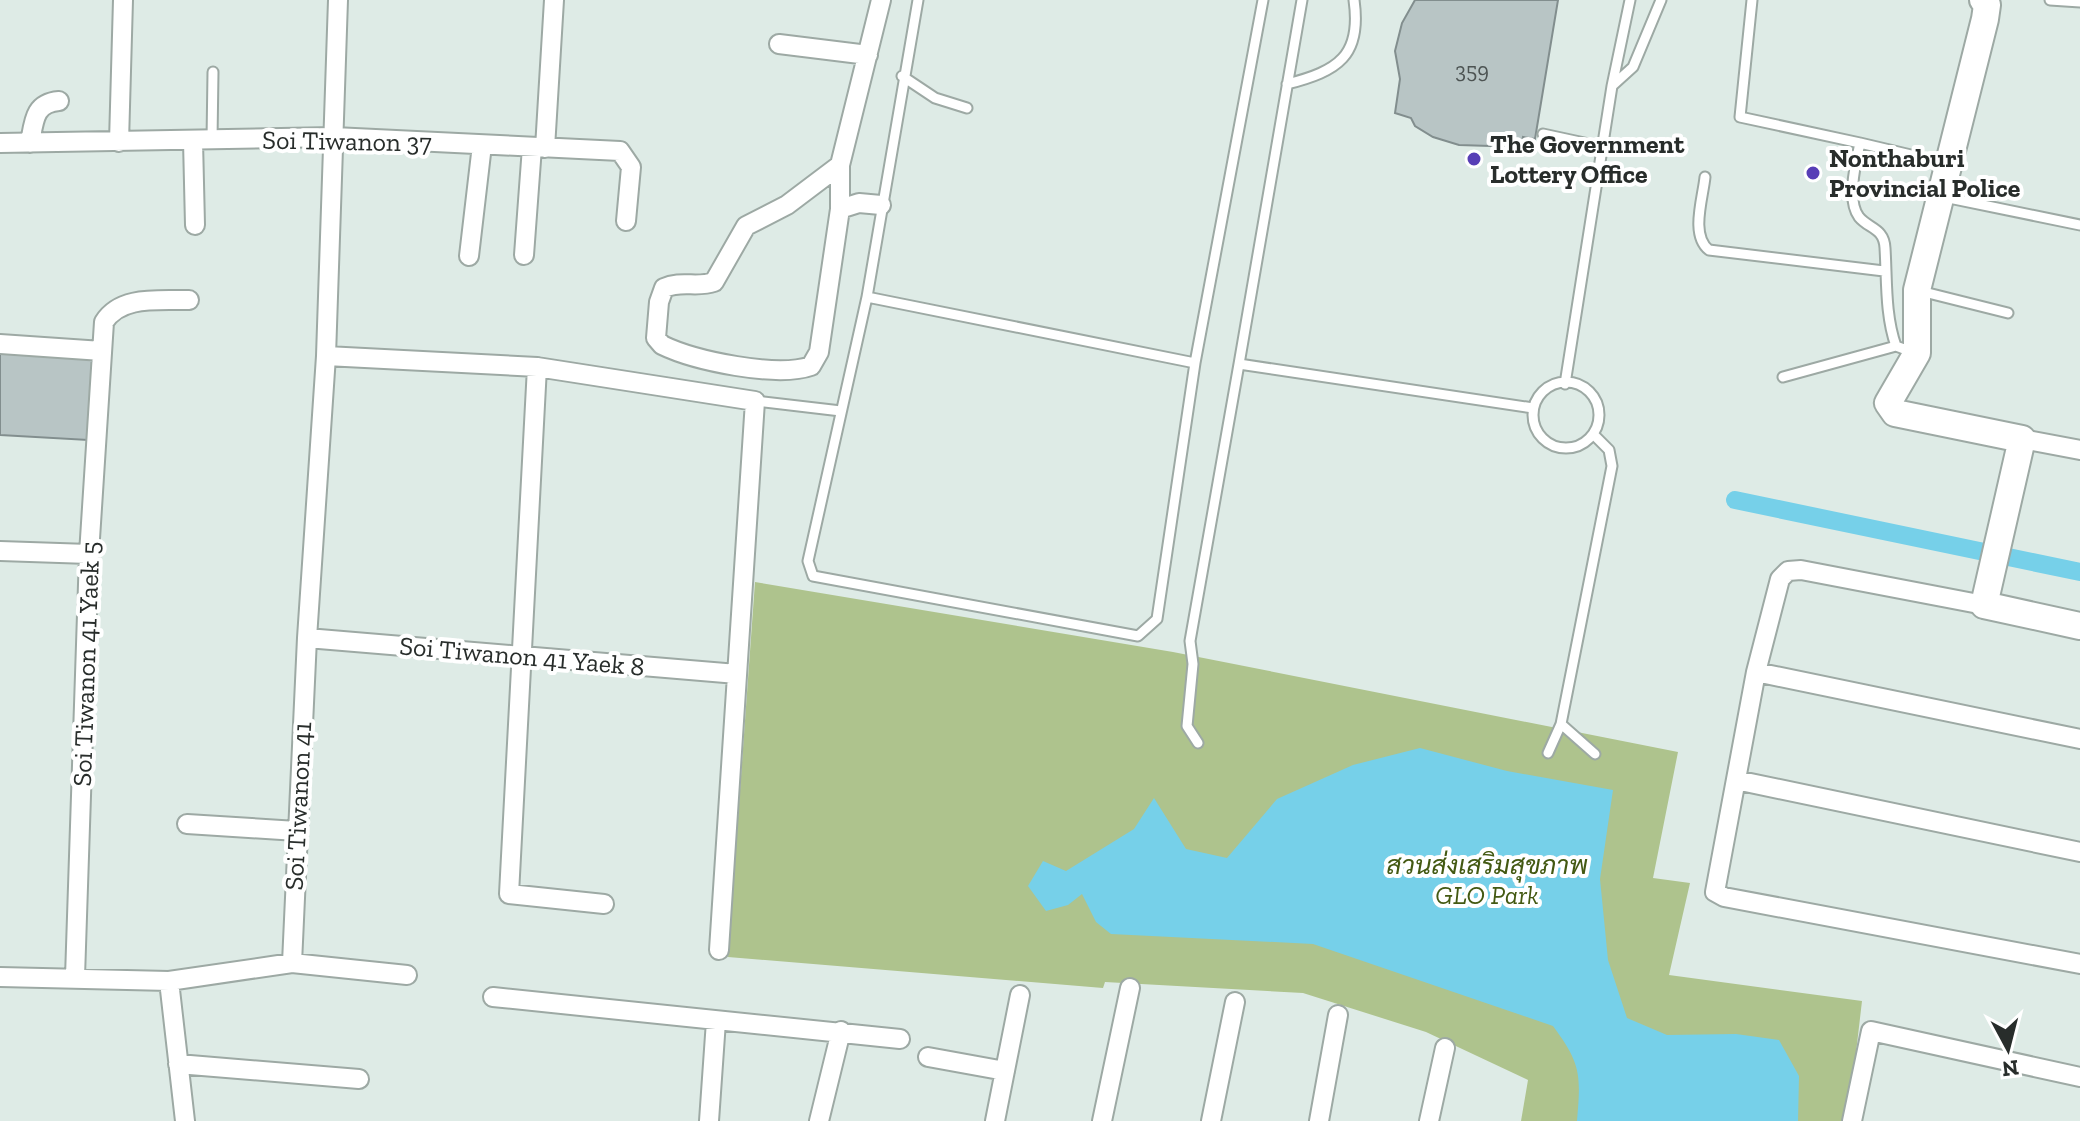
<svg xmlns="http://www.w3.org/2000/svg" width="2080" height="1121" viewBox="0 0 2080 1121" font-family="'Zilla Slab',Sarabun,serif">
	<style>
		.green { fill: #aec38d }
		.water { fill: #76d0e9 }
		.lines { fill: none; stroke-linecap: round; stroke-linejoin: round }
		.canal { stroke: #76d0e9; stroke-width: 18 }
		.building { fill: #b8c5c5; stroke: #828e8e; stroke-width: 2 }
		.lane-casing { stroke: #9da9a4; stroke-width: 13 }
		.street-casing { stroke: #9da9a4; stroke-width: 22 }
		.secondary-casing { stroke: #9da9a4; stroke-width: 30 }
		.lane { stroke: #fff; stroke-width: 9 }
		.street { stroke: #fff; stroke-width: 18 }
		.secondary { stroke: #fff; stroke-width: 26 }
		.poi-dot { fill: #573eb6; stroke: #fff; stroke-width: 3 }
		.labels { text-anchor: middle; stroke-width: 8; stroke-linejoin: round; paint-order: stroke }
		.number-label { font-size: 22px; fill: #4c5352 }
		.street-label { font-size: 26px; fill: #282d2b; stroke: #fff }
		.poi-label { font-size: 26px; font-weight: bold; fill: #282d2b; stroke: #fff; text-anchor: start }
		.park-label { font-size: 26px; font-style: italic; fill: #435912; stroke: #fff }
	</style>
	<rect width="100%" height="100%" fill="#deebe6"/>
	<path class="green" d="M755 582 1173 652 1678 752 1653 878 1690 883 1669 975 1862 1001 1848 1121H1521L1528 1080 1426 1032 1303 993 1105 982 1103 988 728 957Z"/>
	<path class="water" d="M1420 748 1507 771 1613 790 1600 879 1608 960 1627 1018 1667 1035 1736 1034 1779 1040 1799 1076 1798 1121H1577C1581 1074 1581 1064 1553 1026L1313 944 1111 934 1096 922 1082 894 1068 905 1046 911 1028 886 1043 861 1066 871 1134 829 1154 798 1186 849 1227 858 1277 799 1353 765Z"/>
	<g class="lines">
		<path class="canal" d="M1735 500 2080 572"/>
	</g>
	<path class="building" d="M1415 0H1558L1535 139 1523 137 1521 147 1459 145 1433 137 1415 126 1411 118 1395 113 1400 79 1395 51 1402 23Z
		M0 351 93 359 88 440 0 435Z"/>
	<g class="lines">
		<g class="lane-casing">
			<path id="lane" d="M918 0 867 297 1195 363 1263 0
				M1302 0 1239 364 1533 408
				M1752 0 1740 117 1860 143C1856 162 1846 200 1859 217 1869 229 1884 228 1885 248 1887 280 1885 315 1896 346L1912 352
				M2050 0 2080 2
				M902 76 935 98 967 108
				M1287 84C1338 71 1362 56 1354 0
				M1612 86 1630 0
				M1543 134 1603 147
				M212 140 213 72
				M1860 143 1932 160
				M1705 177C1703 198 1690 235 1709 250L1884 271
				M1944 197 2080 225
				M1920 291 2008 313
				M867 297 808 561 813 576 1138 636 1157 619 1195 363
				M1783 377 1896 346
				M1533 415a33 33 0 1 1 66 0a33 33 0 1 1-66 0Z
				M1565 384 1612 86 1633 67 1661 0
				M755 401 841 411
				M1561 724 1595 754
				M1198 743 1187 726 1193 664 1190 641 1239 364
				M1548 753 1561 724 1612 466 1609 450 1594 435"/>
		</g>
		<g class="street-casing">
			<path id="street" d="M779 44 868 55
				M193 141 195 225
				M119 142 123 0
				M0 143 334 137 620 151 631 167 626 221
				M30 143C34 121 34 103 59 101
				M545 148 554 0
				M840 165 787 205 746 226 714 282C697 288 681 280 664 288L659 302 656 338 662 345C695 361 777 378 811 366L819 352 840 209 859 203 881 205
				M840 209V165L881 0
				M524 255 532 147
				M469 256 482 145
				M0 344 102 351
				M326 356 537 367 755 401 719 950
				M537 367 509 894 604 904
				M2022 439 2080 450
				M0 551 89 554
				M1984 605 1801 570 1788 571 1780 579 1756 672 1715 892 1724 897 2080 964
				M307 638 737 674
				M1756 672 2080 739
				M1736 780 2080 852
				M187 824 297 831
				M292 963 307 638 326 356 338 0
				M0 977 169 981 292 963 407 975
				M75 977 89 554 104 322C121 295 159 301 189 300
				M169 981 185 1121
				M493 997 900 1039
				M928 1057 1005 1071
				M178 1064 359 1079
				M709 1121 716 1021
				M819 1121 841 1031
				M995 1121 1020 995
				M1102 1121 1130 988
				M1211 1121 1235 1002
				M1319 1121 1338 1015
				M1429 1121 1445 1048
				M1852 1121 1871 1031 2080 1077"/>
		</g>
		<g class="secondary-casing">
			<path id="secondary" d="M1983 0 1987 5 1985 19 1917 290V353L1888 403 1895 413 2022 439 1984 605 2080 626"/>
		</g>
		<use href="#lane" class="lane"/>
		<use href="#street" class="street"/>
		<use href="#secondary" class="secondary"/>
	</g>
	<g class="poi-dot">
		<circle cx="1474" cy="159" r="8"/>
		<circle cx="1813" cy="173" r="8"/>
	</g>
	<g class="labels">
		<g class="number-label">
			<text x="1472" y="78">359</text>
		</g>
		<g class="street-label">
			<text transform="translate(347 141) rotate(1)" y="9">Soi Tiwanon 37</text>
			<text transform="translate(522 656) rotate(5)" y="9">Soi Tiwanon 41 Yaek 8</text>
			<text transform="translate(86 664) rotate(-88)" y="9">Soi Tiwanon 41 Yaek 5</text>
			<text transform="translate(298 806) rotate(-87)" y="9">Soi Tiwanon 41</text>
		</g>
		<g class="poi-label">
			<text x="1490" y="153">The Government<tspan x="1490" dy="30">Lottery Office</tspan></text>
			<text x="1829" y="167">Nonthaburi<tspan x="1829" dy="30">Provincial Police</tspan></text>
		</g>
		<g class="park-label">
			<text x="1487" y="874">สวนส่งเสริมสุขภาพ<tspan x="1487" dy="30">GLO Park</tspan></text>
		</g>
	</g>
	<g transform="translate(2008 1049) rotate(173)" stroke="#ffffff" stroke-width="6" paint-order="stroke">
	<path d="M0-6L14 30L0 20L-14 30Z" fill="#282d2b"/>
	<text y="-12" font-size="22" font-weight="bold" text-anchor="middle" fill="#282d2b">N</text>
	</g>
</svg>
